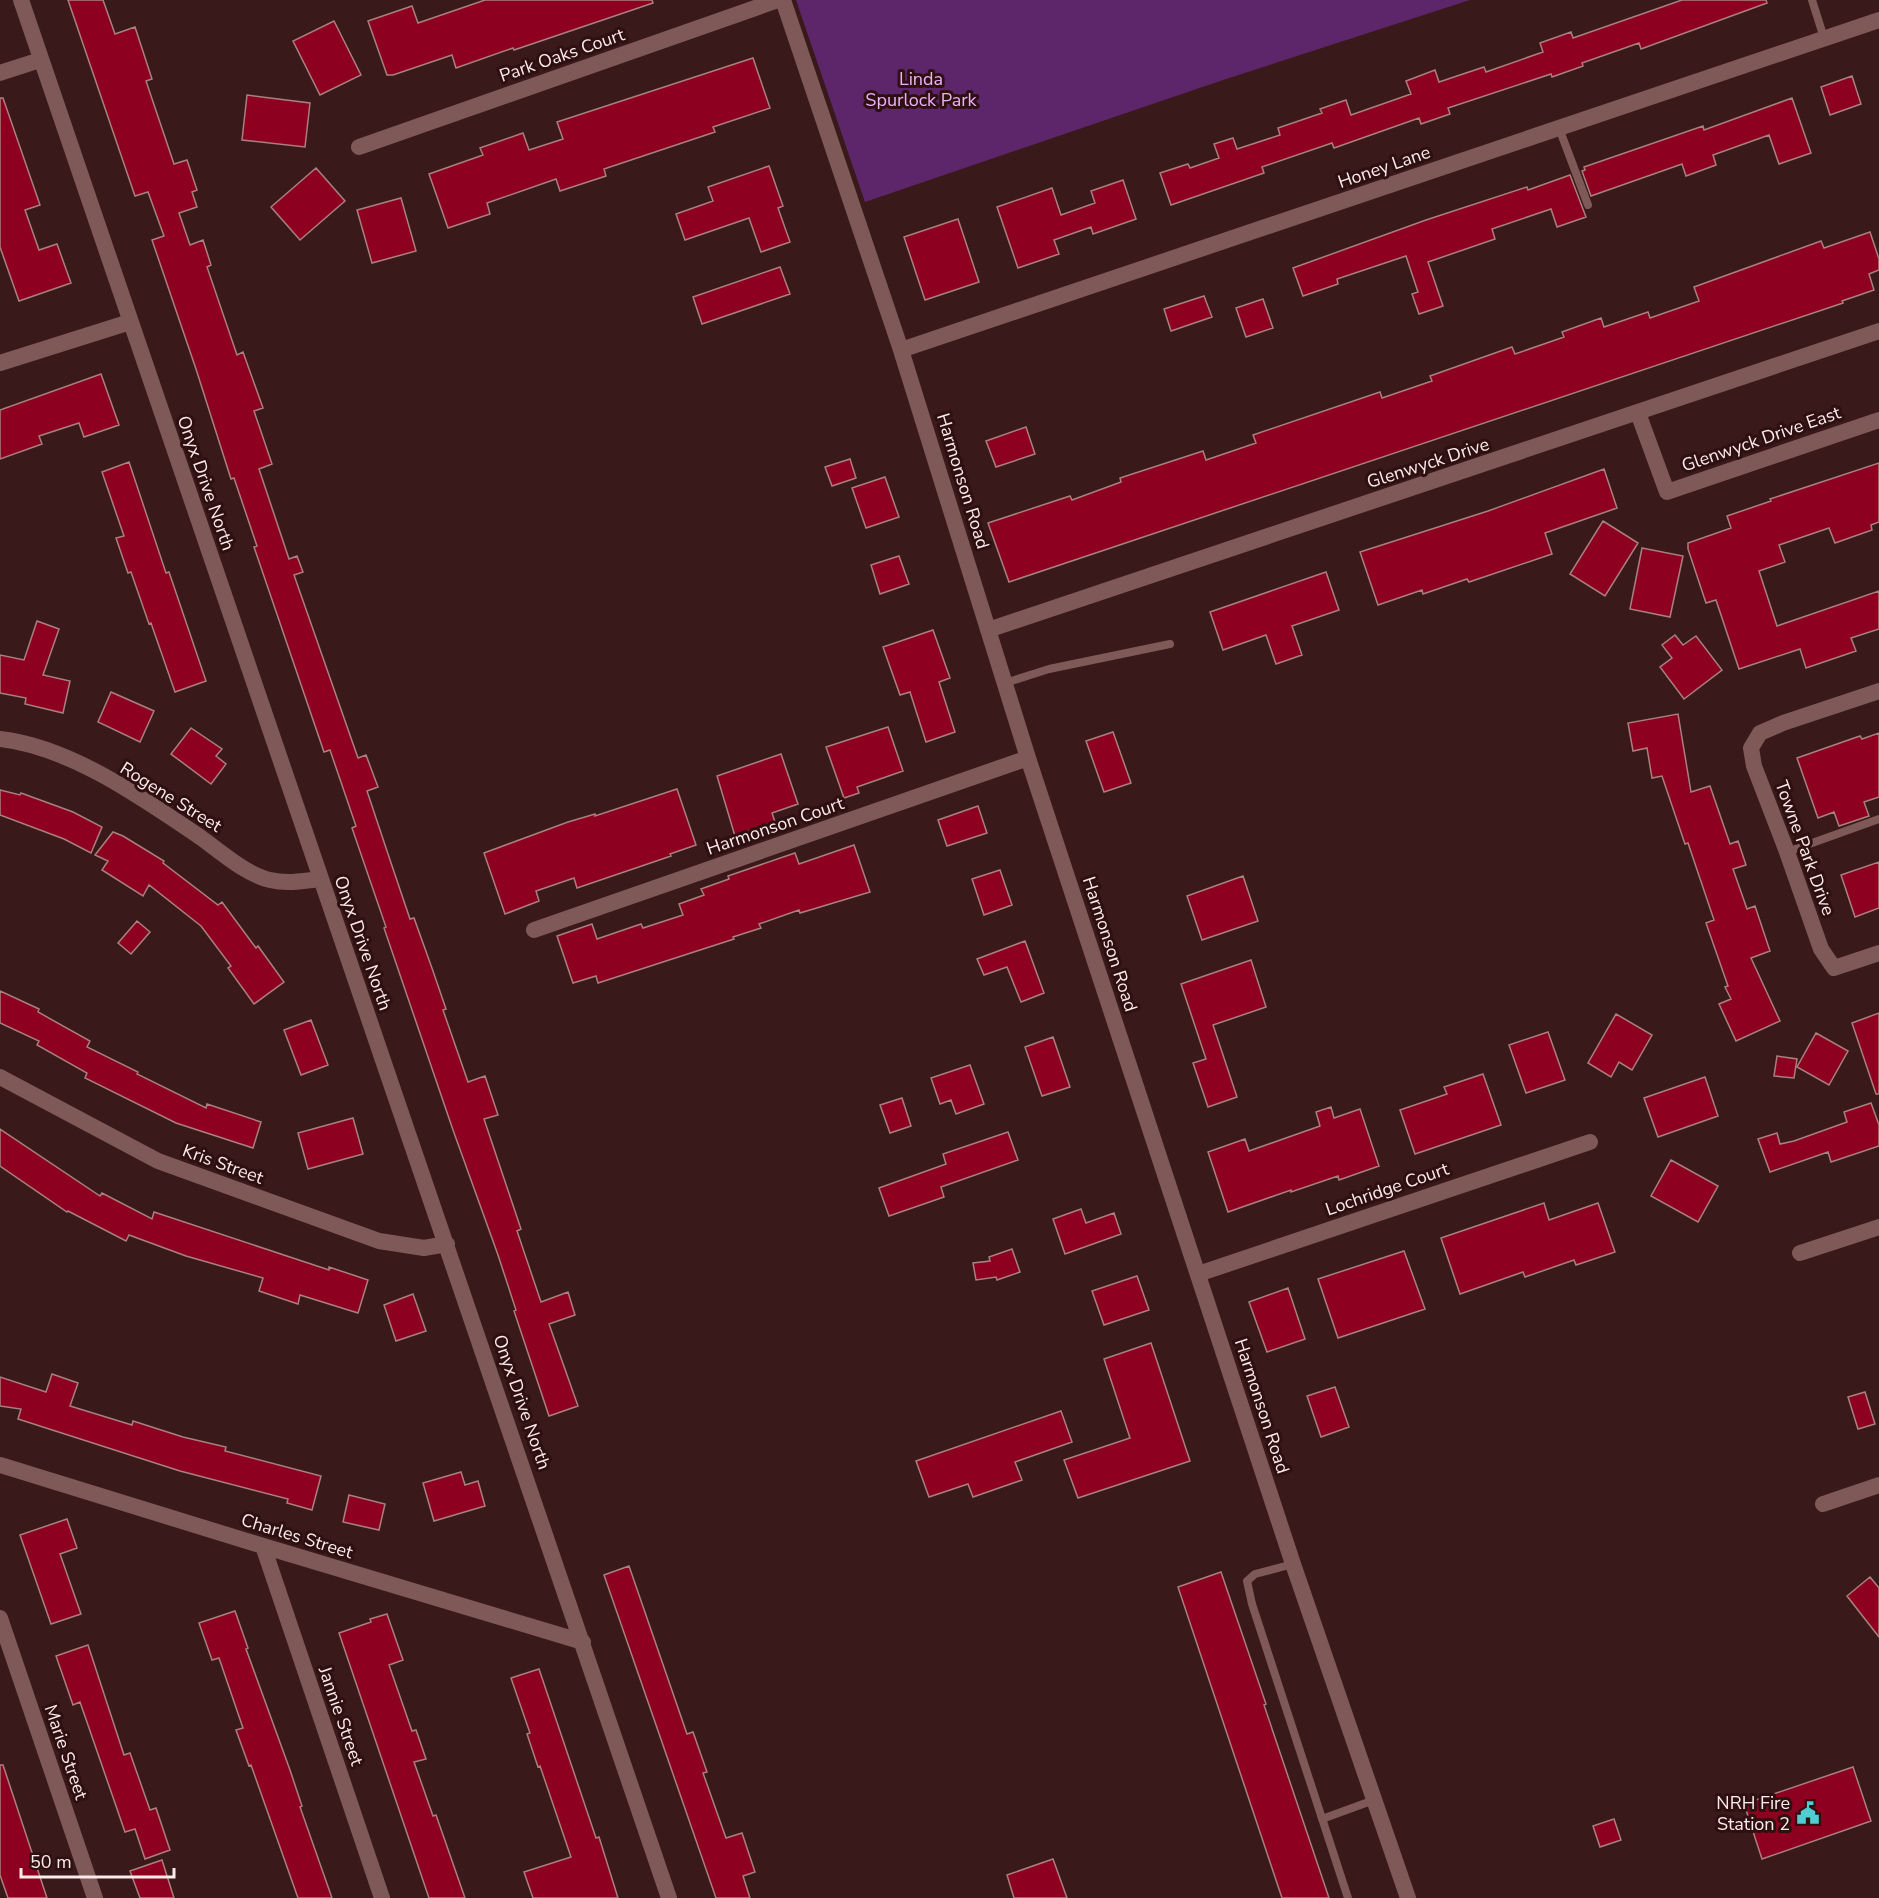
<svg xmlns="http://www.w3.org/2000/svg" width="1879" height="1898" viewBox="0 0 1879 1898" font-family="'Nunito Sans',sans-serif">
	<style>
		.green { fill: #5e266a }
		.building { fill: #8d0020; stroke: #a9807f; stroke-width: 1.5 }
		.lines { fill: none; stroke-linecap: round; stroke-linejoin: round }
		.service { stroke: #7f5958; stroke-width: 8 }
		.minor { stroke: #7f5958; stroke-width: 16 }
		.labels { text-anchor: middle; stroke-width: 6; stroke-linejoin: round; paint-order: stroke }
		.street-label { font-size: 18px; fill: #fdebea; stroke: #2e1011 }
		.park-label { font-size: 18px; fill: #ecb1fa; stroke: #2e1011 }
		.poi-label { font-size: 18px; fill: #fdebea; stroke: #2e1011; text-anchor: end }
	</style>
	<rect width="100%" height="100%" fill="#39191a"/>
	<path class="green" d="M796 0H1470L1223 80 865 202Z"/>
	<path class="building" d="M68 0H103L115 34 135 27 152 79 146 81 174 164 187 160 197 190 192 192 197 207 179 213 190 245 203 240 211 265 207 267 237 355 243 352 263 408 254 411 272 464 259 469 289 559 297 556 303 572 294 575 358 758 366 755 378 787 367 791 387 851 410 919 414 918 433 971 446 1009 443 1010 468 1082 485 1076 498 1115 484 1119 521 1229 517 1231 541 1302 568 1292 575 1315 549 1324 578 1406 549 1416 514 1311 516 1310 498 1255 453 1130 384 928 386 927 352 828 356 826 330 750 324 752 254 547 257 546 234 478 231 479 196 369 152 240 164 236 148 192 135 196Z
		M485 0H652L653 3 514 50 513 48 456 68 452 55 393 75H387L368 21 412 6 418 23Z
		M1682 0H1766L1767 3 1641 49 1639 43 1582 63 1583 66 1552 77 1551 74 1448 108 1450 114 1421 124 1419 118 1334 148 1332 143 1262 167 1264 173 1171 205 1160 173 1188 164 1190 168 1219 158 1214 144 1233 138 1237 149 1280 135 1278 128 1322 113 1320 109 1346 100 1351 115 1411 94 1406 81 1435 70 1439 82 1484 67 1486 72 1543 52 1540 43 1571 32 1573 38Z
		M334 21 361 75 320 95 293 41Z
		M753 58 770 108 713 127 715 132 604 169 606 176 560 191 556 179 487 203 490 214 448 228 429 174 483 155 480 148 523 133 529 150 563 139 557 122Z
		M1852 76 1861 104 1830 115 1821 87Z
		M247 95 310 103 305 147 242 140Z
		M0 98H3L40 205 25 210 39 250 57 244 71 283 19 301 0 247Z
		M1792 98 1811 153 1779 164 1769 135 1713 155 1716 165 1686 176 1682 164 1591 196 1582 171 1585 170 1584 167 1703 126 1704 130Z
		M769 166 783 206 778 208 790 242 761 252 749 218 685 240 676 214 713 201 708 187Z
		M316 168 345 201 300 240 271 207Z
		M1570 175 1586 217 1557 227 1551 209 1492 229 1495 239 1428 262 1443 306 1419 314 1412 294 1418 292 1406 256 1337 279 1338 284 1303 296 1293 268 1426 220 1527 187 1528 190Z
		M1123 180 1136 219 1093 234 1091 227 1054 240 1059 254 1018 268 997 207 1052 188 1061 215 1095 203 1091 191Z
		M401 198 416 251 372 263 357 210Z
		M958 219 979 282 925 300 904 237Z
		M1870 232 1879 259V270L1869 274 1874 290 1842 301 1843 303 1009 582 988 523 1070 496 1072 500 1121 482 1120 478 1203 451 1206 460 1256 443 1253 435 1380 392 1382 398 1432 381 1430 376 1512 347 1515 354 1564 337 1562 332 1601 318 1604 327 1648 312 1650 318 1699 301 1694 287 1821 241 1824 248Z
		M780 267 790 294 702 324 693 297Z
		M1204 296 1212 317 1171 331 1164 309Z
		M1263 299 1273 328 1246 337 1236 308Z
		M101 374 119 425 84 437 79 423 39 436 42 444 0 459V410Z
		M1026 427 1035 454 996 467 986 441Z
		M850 459 856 478 832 486 825 467Z
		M129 462 166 573 169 572 206 681 175 692 151 623 149 624 131 572 128 573 116 538 124 536 102 472Z
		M1879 463V522L1871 525 1872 530 1835 543 1829 528 1779 545 1785 562 1759 571 1777 626 1879 591V629L1851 638 1856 651 1806 668 1800 649 1739 669 1716 600 1706 603 1688 549V543L1731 528 1727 516 1771 501 1770 499Z
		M1604 469 1617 508 1545 533 1552 554 1469 582 1467 579 1423 594 1422 590 1378 605 1360 552 1488 511Z
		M885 477 899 517 866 528 852 488Z
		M1603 521 1638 543 1605 596 1570 574Z
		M1642 548 1683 556 1670 617 1630 609Z
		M899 556 909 584 880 594 871 565Z
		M1326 572 1339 610 1292 626 1302 655 1276 664 1266 635 1223 650 1210 612Z
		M37 621 59 629 43 675 70 681 63 713 25 704 26 698 0 693V655L24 660Z
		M933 630 950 678 939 682 955 732 926 742 910 692 900 695 883 647Z
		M1675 635 1683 645 1696 636 1722 670 1684 699 1660 667 1672 658 1662 645Z
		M111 692 154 711 140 742 98 722Z
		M1678 714 1691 792 1710 786 1730 844 1738 841 1746 865 1733 869 1747 909 1755 906 1770 951 1751 958 1780 1021 1736 1041 1719 1004 1731 999 1725 987 1728 986 1706 923 1714 920 1688 843 1685 844 1662 776 1652 778 1647 748 1633 751 1628 723Z
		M888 727 903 771 857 787 859 793 844 798 826 747Z
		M191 728 222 749 216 756 226 764 211 784 171 754Z
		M1113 732 1131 783 1104 792 1086 741Z
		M1879 733V797L1864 802 1869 816 1839 826 1834 812 1818 818 1797 758 1860 736 1862 739Z
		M781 754 798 804 772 813 775 822 735 836 717 776Z
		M677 789 696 845 670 854 671 856 577 888 574 878 536 891 539 901 505 914 484 853 568 822 595 814V816Z
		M0 790 20 795 21 793 73 812 102 827 91 853 64 839 0 815Z
		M978 806 987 833 947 846 938 820Z
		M113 832 123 836 164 861 163 863 218 905 222 902 256 948 258 946 284 982 254 1004 228 968 231 966 201 926 149 885 143 896 102 870 108 861 95 855Z
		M854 845 870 892 800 913 799 910 759 924 761 928 733 937 734 939 598 983 596 976 573 983 557 936 592 924 597 939 641 924 643 928 683 915 679 904 704 895 701 889 729 879 728 876 795 853 799 864Z
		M1879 862V908L1855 917 1841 875Z
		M1000 870 1012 905 984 915 972 879Z
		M1243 876 1258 921 1202 940 1187 896Z
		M137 921 150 932 131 954 118 943Z
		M1025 941 1044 993 1021 1002 1007 967 984 975 977 959Z
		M1251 960 1266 1007 1213 1025 1237 1097 1208 1107 1193 1063 1206 1059 1181 984Z
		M0 991 39 1009 38 1012 90 1041 87 1047 138 1072 137 1074 206 1108 207 1104 261 1122 253 1148 176 1123 85 1078 87 1073 37 1045 39 1041 0 1023Z
		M1879 1013V1094H1876L1852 1023Z
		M1616 1014 1652 1035 1632 1070 1619 1062 1611 1077 1588 1063Z
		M311 1020 328 1065 301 1075 284 1030Z
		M1548 1032 1565 1080 1526 1093 1509 1045Z
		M1816 1033 1848 1051 1829 1085 1797 1067Z
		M1053 1037 1070 1087 1042 1096 1025 1047Z
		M1777 1056 1797 1059 1794 1078 1774 1076Z
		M970 1065 984 1104 956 1114 951 1100 940 1104 931 1078Z
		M1483 1074 1501 1125 1415 1154 1400 1110 1447 1094 1444 1087Z
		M1705 1077 1718 1116 1658 1137 1644 1098Z
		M902 1098 911 1126 890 1133 880 1105Z
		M1871 1103 1879 1125V1146L1831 1162 1828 1152 1770 1172 1758 1139 1777 1133 1780 1144 1794 1141 1847 1122 1844 1112Z
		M1331 1107 1334 1118 1360 1109 1379 1166 1339 1180 1338 1176 1291 1192V1190L1228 1212 1208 1152 1245 1139 1249 1151 1320 1126 1316 1112Z
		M353 1118 363 1154 308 1169 298 1133Z
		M0 1129 100 1196 102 1193 152 1219 154 1212 329 1270V1267L368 1280 358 1313 300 1295 298 1304 259 1291 263 1278 186 1256 129 1235 126 1241 68 1211 67 1212 0 1166Z
		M1008 1132 1018 1160 941 1187 944 1197 889 1216 879 1188 946 1164 943 1154Z
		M1671 1160 1718 1186 1698 1222 1651 1196Z
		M1544 1203 1549 1220 1598 1203 1615 1252 1576 1265 1574 1260 1525 1277 1523 1272 1460 1294 1441 1238Z
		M1081 1209 1086 1223 1114 1213 1121 1234 1065 1254 1053 1219Z
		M1012 1249 1020 1272 997 1280 996 1277 976 1280 973 1263 990 1261 989 1257Z
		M1404 1251 1425 1309 1338 1338 1318 1279Z
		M1137 1276 1149 1310 1104 1325 1092 1291Z
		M1288 1288 1305 1339 1267 1352 1249 1302Z
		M413 1294 426 1331 396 1341 384 1305Z
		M1151 1343 1190 1461 1078 1498 1064 1460 1130 1438 1104 1359Z
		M52 1374 78 1383 70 1406 132 1425 133 1421 183 1437 226 1447 225 1451 321 1476 312 1510 287 1503 288 1499 180 1471 18 1419 21 1409 0 1406V1377L46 1392Z
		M1335 1387 1349 1427 1321 1437 1307 1396Z
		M1865 1392 1875 1424 1858 1429 1848 1397Z
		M1061 1411 1072 1442 1015 1462 1022 1480 973 1497 968 1484 929 1497 916 1461Z
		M461 1472 465 1485 478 1481 485 1506 434 1521 423 1483Z
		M349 1495 385 1504 379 1530 343 1522Z
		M67 1519 77 1548 60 1554 81 1614 51 1624 20 1535Z
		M629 1566 687 1734 693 1732 707 1772 703 1773 726 1838 742 1833 755 1872 743 1876 750 1898H716L604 1575Z
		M1221 1572 1266 1704 1264 1705 1329 1898H1282L1178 1587Z
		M1870 1577 1879 1588V1637L1847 1596Z
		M235 1611 248 1648 246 1649 290 1770 302 1806 300 1807 332 1898H298L251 1765 249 1766 236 1730 243 1728 219 1658 212 1660 199 1623Z
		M387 1614 403 1660 389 1665 412 1731 416 1730 426 1759 414 1762 433 1816 436 1815 465 1898H429L339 1633 371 1622 370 1619Z
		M88 1645 124 1755 130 1753 150 1810 156 1808 170 1850 145 1859 135 1829 125 1832 80 1702 73 1705 56 1656Z
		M539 1669 596 1838 599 1837 618 1898H533L524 1872 571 1857 540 1766 538 1767 527 1734 530 1733 511 1678Z
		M0 1765H3L47 1898H8L0 1875Z
		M1853 1767 1871 1821 1762 1859 1744 1804Z
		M1614 1819 1621 1840 1600 1847 1593 1826Z
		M1053 1859 1067 1898H1014L1007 1875Z
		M162 1860 174 1898H140L130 1871Z"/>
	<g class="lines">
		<path class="service" d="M1812 0 1824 38
			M1559 128 1588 205
			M1005 683 1049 669 1170 644
			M1787 852 1879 819
			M1293 1564 1255 1574 1247 1581 1252 1604 1348 1898
			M1322 1819 1374 1800"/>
		<path class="minor" d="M21 0 669 1898
			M783 0 901 350 1028 758 1293 1564 1408 1898
			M0 73 40 60
			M359 147 778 0
			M901 350 1879 20
			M0 363 130 322
			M1638 413 1667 492 1879 420
			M988 630 1879 331
			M1879 691 1783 723 1760 733 1751 748 1754 766 1787 852 1821 949 1834 968 1879 953
			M0 739C71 747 142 798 200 837 221 852 245 874 270 880 287 884 304 881 321 879
			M534 930 1028 758
			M0 1077 158 1161 379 1241 424 1248 447 1244
			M1800 1253 1879 1227
			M1198 1274 1590 1142
			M0 1465 263 1546 583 1642
			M1823 1504 1879 1485
			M263 1546 382 1898
			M0 1618 95 1898"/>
	</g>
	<defs>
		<g id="civic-bare" transform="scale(1.8)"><path d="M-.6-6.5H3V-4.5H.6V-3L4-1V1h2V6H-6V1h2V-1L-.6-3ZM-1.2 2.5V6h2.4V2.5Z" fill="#51ccd2" stroke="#2e1011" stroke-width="2.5" paint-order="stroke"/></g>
	</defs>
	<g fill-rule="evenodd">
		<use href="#civic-bare" x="1808" y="1813"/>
	</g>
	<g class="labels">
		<g class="street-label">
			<text transform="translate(562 55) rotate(-19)" y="6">Park Oaks Court</text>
			<text transform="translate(1384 167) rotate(-19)" y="6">Honey Lane</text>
			<text transform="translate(1761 439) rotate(-19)" y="6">Glenwyck Drive East</text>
			<text transform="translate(1428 463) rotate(-18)" y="6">Glenwyck Drive</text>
			<text transform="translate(963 481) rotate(73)" y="6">Harmonson Road</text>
			<text transform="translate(206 483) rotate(71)" y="6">Onyx Drive North</text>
			<text transform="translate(171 797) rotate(32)" y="6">Rogene Street</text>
			<text transform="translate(775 826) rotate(-19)" y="6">Harmonson Court</text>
			<text transform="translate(1805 848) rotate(70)" y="6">Towne Park Drive</text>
			<text transform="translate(363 943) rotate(71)" y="6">Onyx Drive North</text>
			<text transform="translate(1110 944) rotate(72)" y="6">Harmonson Road</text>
			<text transform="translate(223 1164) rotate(20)" y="6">Kris Street</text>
			<text transform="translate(1387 1189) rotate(-19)" y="6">Lochridge Court</text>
			<text transform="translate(522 1402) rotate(71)" y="6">Onyx Drive North</text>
			<text transform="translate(1262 1406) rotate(72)" y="6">Harmonson Road</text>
			<text transform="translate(297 1536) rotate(17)" y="6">Charles Street</text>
			<text transform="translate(341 1716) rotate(71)" y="6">Jannie Street</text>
			<text transform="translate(66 1752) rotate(71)" y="6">Marie Street</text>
		</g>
		<g class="park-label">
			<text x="921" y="85">Linda<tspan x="921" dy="21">Spurlock Park</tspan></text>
		</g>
		<g class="poi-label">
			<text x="1790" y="1809">NRH Fire<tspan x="1790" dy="21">Station 2</tspan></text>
		</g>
	</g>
	<path d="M21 1868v9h153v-9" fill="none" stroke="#fdebea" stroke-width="3"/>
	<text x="30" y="1868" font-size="18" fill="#fdebea" stroke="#2e1011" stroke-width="4.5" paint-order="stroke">50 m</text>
</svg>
